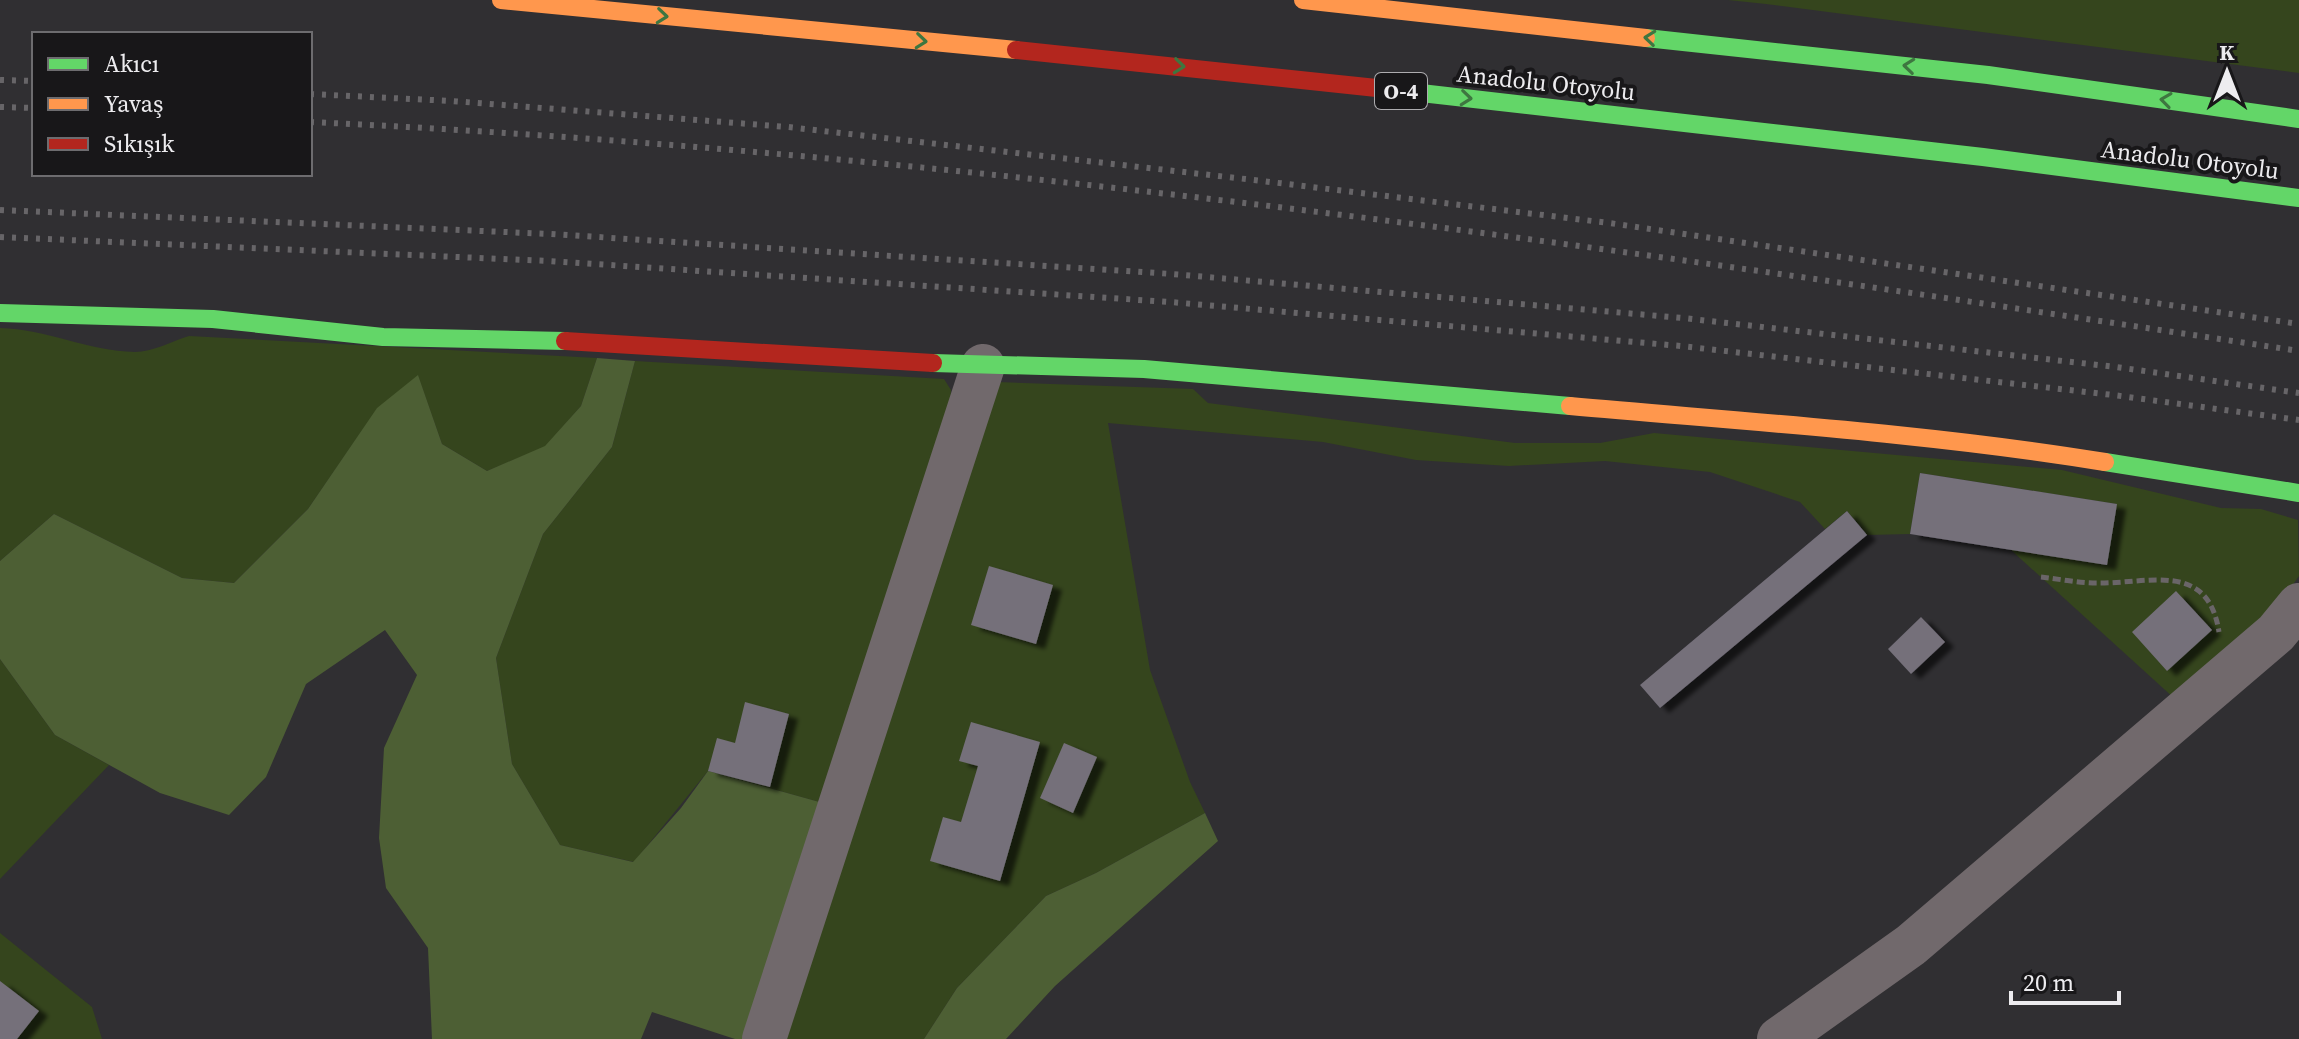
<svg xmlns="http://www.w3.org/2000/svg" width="2299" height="1039" viewBox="0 0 2299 1039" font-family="'Source Serif 4',serif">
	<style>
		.green { fill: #35451d }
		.forest { fill: #4d5f34 }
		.building { fill: #746f7a; filter: url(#shadow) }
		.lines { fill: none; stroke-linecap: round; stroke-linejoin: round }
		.path { stroke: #6a6568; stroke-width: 5; stroke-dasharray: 8 4; stroke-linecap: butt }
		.street { stroke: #71696c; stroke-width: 44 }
		.fast { stroke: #63d668; stroke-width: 18 }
		.slow { stroke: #ff974d; stroke-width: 18 }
		.jam { stroke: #b3261e; stroke-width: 18 }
		.rail { stroke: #676568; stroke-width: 6; stroke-dasharray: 4 8; stroke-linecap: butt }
		.oneway { stroke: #3e7640 }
		.labels { text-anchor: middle; stroke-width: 8; stroke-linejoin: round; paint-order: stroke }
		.shield { fill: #181719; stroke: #adacaf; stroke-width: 2 }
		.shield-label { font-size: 22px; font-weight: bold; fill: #edecef }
		.street-label { font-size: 24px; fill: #edecef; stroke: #181719 }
	</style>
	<defs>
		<filter id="shadow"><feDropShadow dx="9" dy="5" stdDeviation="2" flood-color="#0009"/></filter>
	</defs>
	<rect width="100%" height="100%" fill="#302f32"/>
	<path class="green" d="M1728 0H2299V73L1766 4Z
		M0 328C46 329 88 351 135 352 152 352 173 341 189 336L597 358 581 406 545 447 487 471 442 444 418 376 377 409 308 509 234 583 182 578 54 514 0 561Z
		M635 361 944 379 951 390 950 408 823 803 708 771 634 862 560 845 512 764 496 658 543 534 612 447Z
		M997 382 1193 389 1208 403 1515 443H1600L1654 433 2062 470 2221 508 2261 509 2298 520 2299 576 2257 635 2175 699 2011 550 2116 504 1920 473 1910 534 1867 535 1847 511 1825 529 1800 502 1710 472 1605 461 1509 466 1416 460 1323 442 1108 423 1150 670 1190 782 1205 813 1096 873 1046 896 957 988 924 1039H783Z
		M0 659 55 735 109 765 0 879Z
		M0 933 92 1007 102 1039H0Z"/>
	<path class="forest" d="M597 358 635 361 612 447 543 534 496 658 512 764 560 845 633 862 681 808 708 771 823 803 743 1039H735L652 1012 641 1039H432L428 948 386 888 379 838 384 748 417 675 385 630 306 684 266 777 229 815 160 793 55 735 0 659V561L54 514 182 578 234 583 308 509 377 408 418 375 442 444 487 471 545 446 581 406Z
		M1205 813 1218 841 1055 986 1006 1039H924L957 988 1046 896 1096 873Z"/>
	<path class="building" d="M1920 473 2117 504 2107 565 1910 534Z
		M1847 511 1867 535 1660 708 1640 685Z
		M989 566 1053 585 1036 644 971 625Z
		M2176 591 2212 630 2167 671 2132 632Z
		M1921 617 1945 642 1911 674 1888 649Z
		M745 702 789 714 770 787 708 771 717 738 735 743Z
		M971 722 1040 742 1000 881 930 861 943 817 961 822 978 766 959 761Z
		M1064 743 1097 757 1073 813 1040 798Z
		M0 981 39 1011 17 1039H0Z"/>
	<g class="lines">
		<path class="path" d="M2041 577C2059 579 2079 583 2097 583 2148 584 2208 560 2219 632"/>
		<path class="street" d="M764 1039 983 366
			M1779 1039 1911 945 2276 633 2299 605"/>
		<path class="fast" d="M1646 38 1988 75 2299 119
			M1386 89 1983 157 2299 198
			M0 313 213 319 383 337 565 341
			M933 363 1144 369 1570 406
			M2105 462 2299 493"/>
		<path class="slow" d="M501 0 1016 50
			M1303 0 1646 38
			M1570 406C1748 422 1928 433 2105 462"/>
		<path class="jam" d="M1016 50 1386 89
			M565 341 933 363"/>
		<path class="rail" d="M0 80 34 81
			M310 94 452 101 788 127 1254 180 1609 223 2299 324
			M0 107 34 108
			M310 122C977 153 1639 251 2299 351
			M0 210 551 234 1172 274 1683 318 2116 367 2299 393
			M0 237 549 261 1170 302 1681 346 2113 395 2299 420"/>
	</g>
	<defs><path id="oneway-chevron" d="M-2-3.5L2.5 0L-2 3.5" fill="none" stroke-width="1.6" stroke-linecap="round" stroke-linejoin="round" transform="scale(2)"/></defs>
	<g class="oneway">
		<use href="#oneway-chevron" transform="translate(662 16) rotate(6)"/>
		<use href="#oneway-chevron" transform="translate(1650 38) rotate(-174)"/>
		<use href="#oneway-chevron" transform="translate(921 41) rotate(6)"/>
		<use href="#oneway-chevron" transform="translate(1179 66) rotate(6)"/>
		<use href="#oneway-chevron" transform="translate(1909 66) rotate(-174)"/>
		<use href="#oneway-chevron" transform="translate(1466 98) rotate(6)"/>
		<use href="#oneway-chevron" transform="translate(2166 100) rotate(-172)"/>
	</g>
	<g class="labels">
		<rect class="shield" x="1375" y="73" width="52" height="36" rx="6"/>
		<g class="shield-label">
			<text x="1401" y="99">O-4</text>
		</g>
		<g class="street-label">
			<text transform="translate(1546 83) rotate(6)" y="8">Anadolu Otoyolu</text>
			<text transform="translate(2190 160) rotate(7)" y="8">Anadolu Otoyolu</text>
		</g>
	</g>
	<rect x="32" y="32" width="280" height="144" fill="#181719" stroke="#6d6c6f" stroke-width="2"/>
	<rect x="48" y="58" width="40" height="12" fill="#63d668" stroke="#6d6c6f" stroke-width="2"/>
	<text x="104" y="72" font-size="24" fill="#edecef">Akıcı</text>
	<rect x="48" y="98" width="40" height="12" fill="#ff974d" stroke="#6d6c6f" stroke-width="2"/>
	<text x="104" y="112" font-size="24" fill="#edecef">Yavaş</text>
	<rect x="48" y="138" width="40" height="12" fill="#b3261e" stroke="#6d6c6f" stroke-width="2"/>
	<text x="104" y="152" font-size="24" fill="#edecef">Sıkışık</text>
	<g transform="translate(2227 72)" stroke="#181719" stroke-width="6" paint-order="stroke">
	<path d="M0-6L14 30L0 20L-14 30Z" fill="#edecef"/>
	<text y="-12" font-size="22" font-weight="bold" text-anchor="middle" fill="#edecef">K</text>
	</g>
	<path d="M2011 991v12h108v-12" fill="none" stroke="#edecef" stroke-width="4"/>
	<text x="2023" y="991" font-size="24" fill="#edecef" stroke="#181719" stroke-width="6" paint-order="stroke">20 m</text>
</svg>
